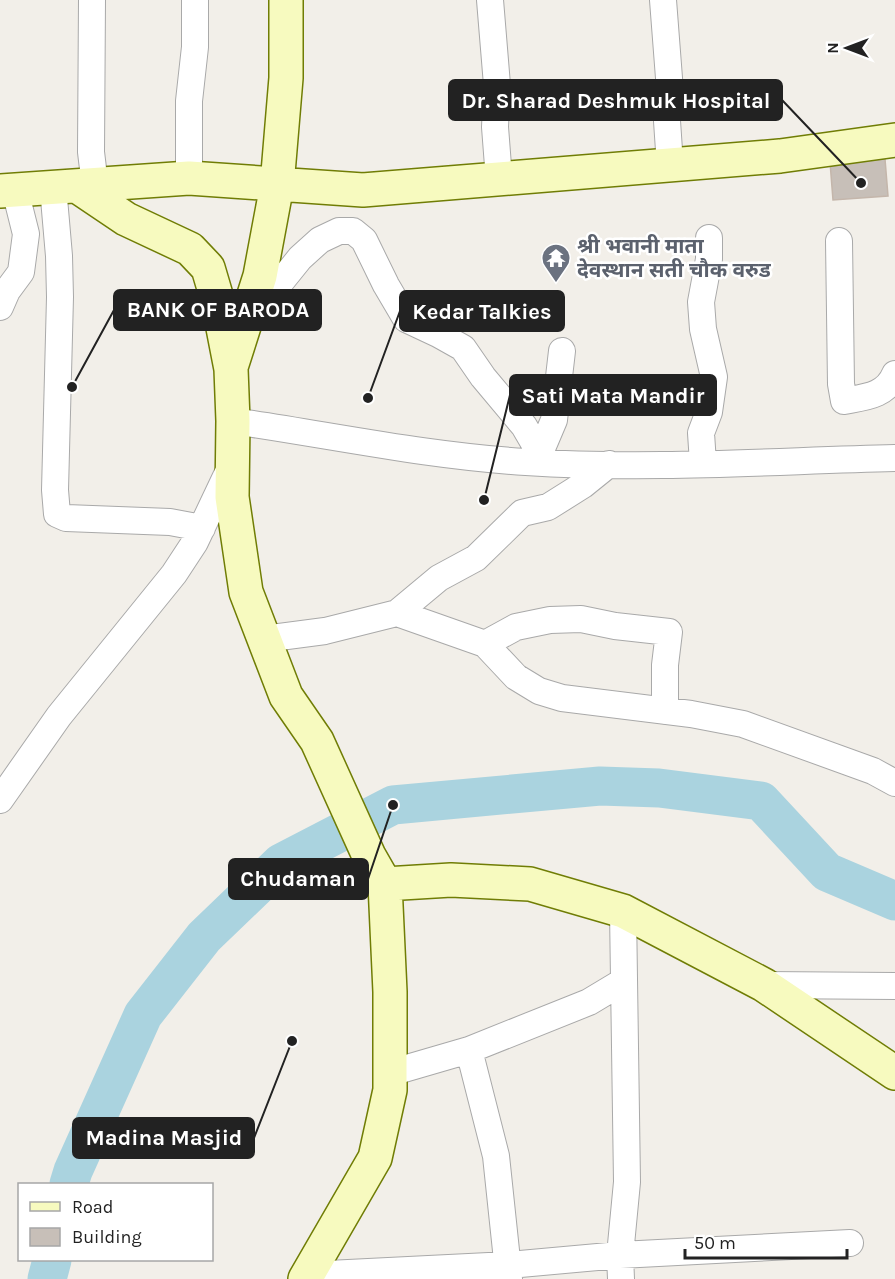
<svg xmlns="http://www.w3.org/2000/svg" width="895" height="1279" viewBox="0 0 895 1279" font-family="Karla,'Noto Sans Devanagari',sans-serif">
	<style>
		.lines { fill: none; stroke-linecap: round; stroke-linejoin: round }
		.river { stroke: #aad3df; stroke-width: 39 }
		.building { fill: #c7bfb8; stroke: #c4b6ab; stroke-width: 1.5 }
		.street-casing { stroke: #a9a9a9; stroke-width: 28 }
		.secondary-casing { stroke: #707d05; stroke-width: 36 }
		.street { stroke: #fff; stroke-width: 26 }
		.secondary { stroke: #f7fabf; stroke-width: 33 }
		.labels { text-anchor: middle; stroke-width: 5; stroke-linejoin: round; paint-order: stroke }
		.worship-label { font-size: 21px; font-weight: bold; fill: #5b616d; stroke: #fff; text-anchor: start }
		.leader { fill: none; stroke: #222; stroke-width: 2 }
		.callout-dot { fill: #222; stroke: #fff; stroke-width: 2 }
		.callout { fill: #222; stroke: #222; stroke-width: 2 }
		.callout-label { font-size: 22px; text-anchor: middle; font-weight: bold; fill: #fff }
	</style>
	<rect width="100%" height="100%" fill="#f2efe9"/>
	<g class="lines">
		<path class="river" d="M69 1184 73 1171 143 1015 204 937 281 863 393 805 600 786 659 788 761 801 827 872 895 901
			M47 1279 52 1260"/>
	</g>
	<path class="building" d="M885 159 888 196 833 200 830 162Z"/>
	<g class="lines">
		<g class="street-casing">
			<path id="street" d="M92 0 91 152 95 185
				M490 0 497 85 495 127 499 179
				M663 0 670 91 667 121 670 165
				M189 178V101L195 47V0
				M53 187 59 256 60 297 55 490 57 514 66 518 170 522 202 528
				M839 241 841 384 844 401C865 397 886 396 895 374
				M0 307 7 291 21 272 26 234 15 190
				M250 320 300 258 320 240 339 231H353L364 240 386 285 406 319 438 334 463 348 483 377 524 426 545 462
				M233 421C330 435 427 456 526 462 649 470 772 461 895 458
				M540 453 554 420 562 351
				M703 463 701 433 709 412 714 377 703 329 701 302 709 259V238
				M397 613 485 644 516 677 539 691 562 698 691 714 743 724 873 771 895 783
				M264 639 325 631 397 613 439 578 476 558 522 513 548 507 583 485 609 464
				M485 644 516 627 550 620 581 619 615 626 669 632 665 665V711
				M0 800 59 716 174 574 195 542 231 466
				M764 985 895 986
				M469 1050 589 1002 624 981
				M390 1073 469 1050 496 1156 509 1279
				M308 1275 509 1265 620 1255 850 1243
				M621 1279 620 1255 627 1182 623 911"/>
		</g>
		<g class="secondary-casing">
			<path id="secondary" d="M77 186 126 219 190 249 208 268 218 302 231 369 233 421 232 497 246 592 286 696 317 741 369 856 385 884 451 880 530 884 623 911 764 985 895 1073
				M0 191 189 178 363 190 780 156 895 140
				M232 364 260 276 277 185 286 78V0
				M305 1279 375 1158 390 1090V992L385 884"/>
		</g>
		<use href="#street" class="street"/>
		<use href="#secondary" class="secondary"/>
	</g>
	<defs>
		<g id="temple-pin" transform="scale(1.5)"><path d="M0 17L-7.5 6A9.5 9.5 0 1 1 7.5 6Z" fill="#6b7280" stroke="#fff"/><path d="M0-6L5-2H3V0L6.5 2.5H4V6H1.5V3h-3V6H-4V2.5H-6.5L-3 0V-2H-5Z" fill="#fff"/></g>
	</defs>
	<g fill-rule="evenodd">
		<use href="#temple-pin" x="556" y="258"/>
	</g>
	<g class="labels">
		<g class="worship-label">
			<text x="577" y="253">श्री भवानी माता<tspan x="577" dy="24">देवस्थान सती चौक वरुड</tspan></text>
		</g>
	</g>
	<path class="leader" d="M861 183L782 100M72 387L114 310M368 398L400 311M484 500L510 395M393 805L368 879M292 1041L254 1138"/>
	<g class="callout-dot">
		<circle cx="861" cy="183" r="6"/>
		<circle cx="72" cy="387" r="6"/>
		<circle cx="368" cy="398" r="6"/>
		<circle cx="484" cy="500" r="6"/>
		<circle cx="393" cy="805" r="6"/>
		<circle cx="292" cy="1041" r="6"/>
	</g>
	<g class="callout">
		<rect x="449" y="80" width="333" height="40" rx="6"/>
		<rect x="114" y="290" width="207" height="40" rx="6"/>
		<rect x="400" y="291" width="164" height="40" rx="6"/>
		<rect x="510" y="375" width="206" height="40" rx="6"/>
		<rect x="229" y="859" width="139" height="40" rx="6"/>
		<rect x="73" y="1118" width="181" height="40" rx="6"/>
	</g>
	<g class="callout-label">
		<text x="616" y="108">Dr. Sharad Deshmuk Hospital</text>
		<text x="218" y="317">BANK OF BARODA</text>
		<text x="482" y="319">Kedar Talkies</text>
		<text x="613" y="403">Sati Mata Mandir</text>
		<text x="298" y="886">Chudaman</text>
		<text x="164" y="1145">Madina Masjid</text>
	</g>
	<rect x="18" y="1183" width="195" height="78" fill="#ffffff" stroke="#a7a7a7" stroke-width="1.5"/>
	<rect x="30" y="1202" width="30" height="9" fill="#f7fabf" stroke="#a7a7a7" stroke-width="1.5"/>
	<text x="72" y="1213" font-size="18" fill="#222222">Road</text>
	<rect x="30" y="1228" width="30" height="18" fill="#c7bfb8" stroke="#a7a7a7" stroke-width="1.5"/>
	<text x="72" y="1243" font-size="18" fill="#222222">Building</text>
	<g transform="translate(847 48) rotate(270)" stroke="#ffffff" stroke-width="4.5" paint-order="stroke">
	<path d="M0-4.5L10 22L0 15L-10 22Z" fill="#222222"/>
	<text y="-9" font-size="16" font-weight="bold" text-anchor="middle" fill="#222222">N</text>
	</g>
	<path d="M685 1249v9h162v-9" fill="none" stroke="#222222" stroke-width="3"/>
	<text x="694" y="1249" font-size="18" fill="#222222" stroke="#ffffff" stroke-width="4.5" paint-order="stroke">50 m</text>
</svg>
